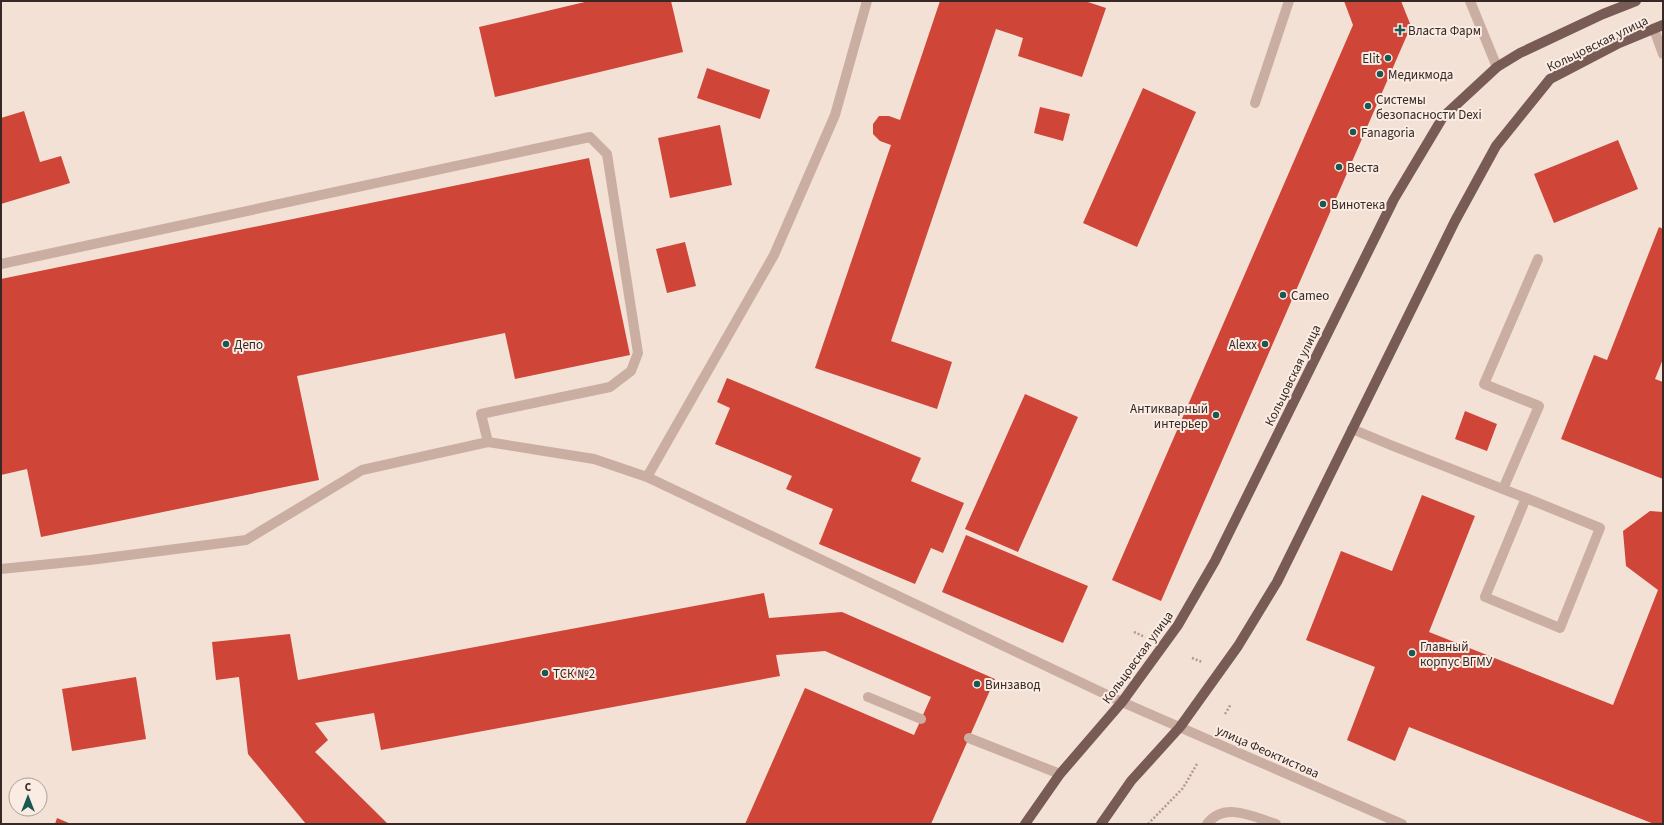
<svg xmlns="http://www.w3.org/2000/svg" width="1664" height="825" viewBox="0 0 1664 825" font-family="'Source Sans 3',sans-serif">
	<style>
		.building { fill: #cf4538 }
		.lines { fill: none; stroke-linecap: round; stroke-linejoin: round }
		.path { stroke: #b7988c; stroke-width: 2.5; stroke-dasharray: 2 2; stroke-linecap: butt }
		.service { stroke: #cbaea2; stroke-width: 10 }
		.tertiary { stroke: #cbaea2; stroke-width: 10 }
		.primary { stroke: #785b55; stroke-width: 10 }
		.poi-dot { fill: #185953; stroke: #faece3; stroke-width: 1.5 }
		.labels { text-anchor: middle; stroke-width: 4; stroke-linejoin: round; paint-order: stroke }
		.poi-label { font-size: 13px; fill: #352825; stroke: #faece3; text-anchor: start }
		.street-label { font-size: 13px; fill: #352825; stroke: #faece3 }
	</style>
	<rect width="100%" height="100%" fill="#f3e1d6"/>
	<path class="building" d="M589 1H671L683 52 495 97 479 27Z
		M940 1H1085L1106 8 1082 77 1018 56 1023 38 996 29 891 341 952 362 937 409 815 368 891 145 880 141 873 134V124L879 116H889L900 120Z
		M1344 1H1401L1411 26 1161 601 1112 580 1353 25Z
		M707 68 770 90 760 119 697 98Z
		M1143 88 1196 112 1137 247 1083 223Z
		M1040 107 1070 114 1063 141 1034 133Z
		M24 111 40 162 61 156 70 183 1 204V118Z
		M720 125 732 185 670 198 658 138Z
		M1618 140 1638 189 1554 223 1534 174Z
		M589 158 630 355 515 379 505 333 297 376 319 480 41 537 27 469 1 475V279Z
		M1659 227 1663 229V359L1655 379 1663 382V479L1561 439 1594 355 1607 360Z
		M685 242 696 286 667 293 656 249Z
		M727 378 921 458 911 481 964 503 943 553 931 548 915 584 819 544 833 509 786 489 792 476 715 444 730 408 717 402Z
		M1025 394 1078 417 1018 552 965 529Z
		M1465 411 1497 424 1487 451 1455 439Z
		M1422 495 1475 516 1429 632 1613 705 1658 590 1626 566 1623 531 1650 511 1663 512V824H1654L1409 727 1395 761 1347 740 1375 667 1306 640 1341 551 1392 571Z
		M966 535 1088 586 1063 643 942 592Z
		M764 593 769 618 842 612 995 679 931 824H745L805 688 914 735 931 697 825 651 776 655 780 676 381 750 374 713 315 723 328 740 315 752 388 824H306L248 754 239 677 216 680 212 642 290 634 298 680Z
		M136 677 146 739 72 751 62 689Z
		M57 818 71 824H55Z"/>
	<g class="lines">
		<path class="path" d="M1134 632 1145 637
			M1192 658 1202 662
			M1225 714 1231 704
			M1148 824 1183 788 1197 764"/>
		<path class="service" d="M1470 1 1497 67
			M1654 29 1663 54
			M1255 103 1289 1
			M1 264 590 137 607 154 638 353 631 371 610 387 481 414 488 442
			M1352 429 1393 446 1526 498
			M647 477 774 255 835 115 867 1
			M1503 489 1539 406 1484 384 1538 259
			M1526 498 1600 528 1560 628 1485 597Z
			M1 569 90 560 246 540 362 470 488 442 594 459 647 477 1122 702
			M868 697 921 719
			M969 738 1060 774
			M1207 824C1224 801 1254 817 1276 824"/>
		<path class="tertiary" d="M1122 702 1402 824"/>
		<path class="primary" d="M1025 824 1060 774 1122 702 1178 625 1215 561 1394 199 1443 117 1497 67 1520 53 1603 14 1636 1
			M1101 824 1131 781 1180 727 1238 646 1277 582 1455 221 1496 146 1550 79 1619 43 1663 25"/>
	</g>
	<g class="poi-dot">
		<path d="M1398 24h4v4h4v4h-4v4h-4v-4h-4v-4h4z"/>
		<circle cx="1388" cy="58" r="4"/>
		<circle cx="1380" cy="74" r="4"/>
		<circle cx="1368" cy="106" r="4"/>
		<circle cx="1353" cy="132" r="4"/>
		<circle cx="1339" cy="167" r="4"/>
		<circle cx="1323" cy="204" r="4"/>
		<circle cx="1283" cy="295" r="4"/>
		<circle cx="226" cy="344" r="4"/>
		<circle cx="1265" cy="344" r="4"/>
		<circle cx="1216" cy="415" r="4"/>
		<circle cx="1412" cy="653" r="4"/>
		<circle cx="545" cy="673" r="4"/>
		<circle cx="977" cy="684" r="4"/>
	</g>
	<g class="labels">
		<g class="poi-label">
			<text x="1408" y="35">Власта Фарм</text>
			<text x="1380" y="63" text-anchor="end">Elit</text>
			<text x="1388" y="79">Медикмода</text>
			<text x="1376" y="104">Системы<tspan x="1376" dy="15">безопасности Dexi</tspan></text>
			<text x="1361" y="137">Fanagoria</text>
			<text x="1347" y="172">Веста</text>
			<text x="1331" y="209">Винотека</text>
			<text x="1291" y="300">Cameo</text>
			<text x="234" y="349">Депо</text>
			<text x="1257" y="349" text-anchor="end">Alexx</text>
			<text x="1208" y="413" text-anchor="end">Антикварный<tspan x="1208" dy="15">интерьер</tspan></text>
			<text x="1420" y="651">Главный<tspan x="1420" dy="15">корпус ВГМУ</tspan></text>
			<text x="553" y="678">ТСК №2</text>
			<text x="985" y="689">Винзавод</text>
		</g>
		<g class="street-label">
			<text transform="translate(1597 43) rotate(-26)" y="5">Кольцовская улица</text>
			<text transform="translate(1292 375) rotate(-64)" y="5">Кольцовская улица</text>
			<text transform="translate(1137 657) rotate(-54)" y="5">Кольцовская улица</text>
			<text transform="translate(1268 751) rotate(24)" y="5">улица Феоктистова</text>
		</g>
	</g>
	<rect width="1664" height="825" fill="none" stroke="#352825" stroke-width="4"/>
	<g transform="translate(28 797)"><circle r="19" fill="#faece3" stroke="#ab9e97"/>
	<path d="M0-3L7 15L0 10L-7 15Z" fill="#185953"/>
	<text y="-6" font-size="11" font-weight="bold" text-anchor="middle" fill="#352825">С</text>
	</g>
</svg>
